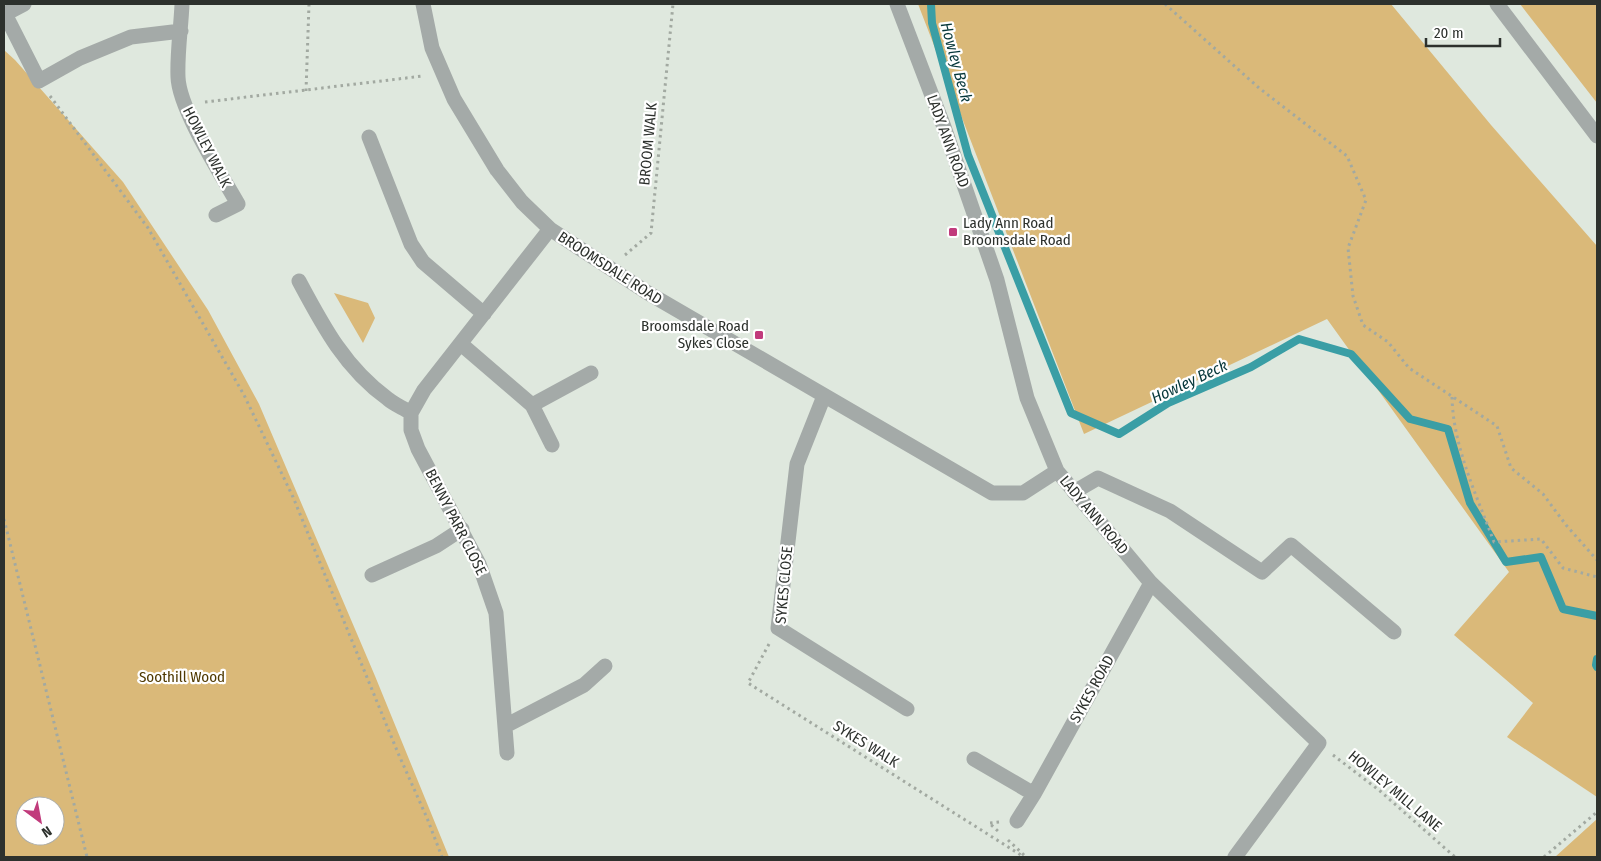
<svg xmlns="http://www.w3.org/2000/svg" width="1601" height="861" viewBox="0 0 1601 861" font-family="'Fira Sans Condensed',sans-serif">
	<style>
		.green { fill: #dab979; fill-rule: evenodd }
		.lines { fill: none; stroke-linecap: round; stroke-linejoin: round }
		.stream { stroke: #3a9ea5; stroke-width: 8 }
		.path { stroke: #a2a9a1; stroke-width: 3; stroke-dasharray: 2.5 4; stroke-linecap: butt }
		.minor { stroke: #a4aaa8; stroke-width: 15 }
		.poi-dot { fill: #c13b7c; stroke: #fff; stroke-width: 2 }
		.labels { text-anchor: middle; stroke-width: 4.5; stroke-linejoin: round; paint-order: stroke }
		.street-label { font-size: 15px; fill: #2d312d; stroke: #fff }
		.poi-label { font-size: 15px; fill: #2d312d; stroke: #fff; text-anchor: start }
		.park-label { font-size: 15px; fill: #4f3901; stroke: #fff }
		.water-label { font-size: 16px; font-style: italic; fill: #06373a; stroke: #fff }
	</style>
	<rect width="100%" height="100%" fill="#dfe8de"/>
	<path class="green" d="M918 4H1391L1491 125 1597 246V797L1507 737 1533 703 1454 635 1509 572 1327 319 1084 434Z
		M1520 4H1597V103Z
		M4 50 15 60 123 182 208 310 259 404 375 676 449 857H4ZM25 806H55V836H25Z
		M334 293 368 303 375 318 363 343Z
		M1597 819V857H1555Z"/>
	<g class="lines">
		<path class="stream" d="M931 4 932 23 968 155 1071 413 1119 434 1168 403 1251 367 1299 339 1351 354 1410 419 1448 429 1470 503 1506 562 1541 557 1563 609 1597 616
			M1597 659 1596 665 1597 667"/>
		<path class="path" d="M1165 4 1259 88 1347 156 1366 200 1348 248 1353 296 1363 325 1388 342 1409 368 1497 426 1511 468 1543 494 1566 525 1597 560
			M306 91 309 4
			M50 96 148 228 244 395 293 497 398 753 427 818 442 857
			M205 102 423 76
			M625 255 651 233 673 4
			M1452 397C1453 447 1477 496 1494 542L1541 539 1563 568 1597 577
			M4 519 87 857
			M769 644 748 683 1024 857
			M1333 755 1380 791 1455 857
			M999 822 989 823 999 832
			M1008 840 1026 857
			M1544 857 1597 812"/>
		<path class="minor" d="M24 4 5 14 39 81 80 58 131 37 181 31
			M182 4C181 28 177 53 178 77 179 109 221 174 238 204L216 215
			M423 4 432 48 454 99 497 170 522 202 550 229 648 293 992 493H1023L1057 471
			M897 4 944 127 997 280 1027 398 1057 471 1151 583 1319 743 1235 857
			M1497 4 1597 136
			M369 137 411 244 423 262 484 314
			M299 281C323 326 345 368 388 399 395 405 404 408 411 413V430L418 449 479 564 496 613 507 753
			M461 344 532 405 591 373
			M824 396 797 464 778 628 907 709
			M532 405 552 445
			M411 413 424 390 550 229
			M1074 492 1098 478 1170 511 1262 572 1291 545 1394 632
			M372 575 436 546 462 529
			M505 726 584 685 605 666
			M974 759 1034 794
			M1017 821 1034 794 1151 583"/>
	</g>
	<g class="poi-dot">
		<rect x="948" y="227" width="10" height="10" rx="2.5"/>
		<rect x="754" y="330" width="10" height="10" rx="2.5"/>
	</g>
	<g class="labels">
		<g class="street-label">
			<text transform="translate(948 141) rotate(70)" y="5">LADY ANN ROAD</text>
			<text transform="translate(648 144) rotate(-85)" y="5">BROOM WALK</text>
			<text transform="translate(207 147) rotate(63)" y="5">HOWLEY WALK</text>
			<text transform="translate(610 268) rotate(33)" y="5">BROOMSDALE ROAD</text>
			<text transform="translate(1094 515) rotate(50)" y="5">LADY ANN ROAD</text>
			<text transform="translate(456 522) rotate(63)" y="5">BENNY PARR CLOSE</text>
			<text transform="translate(784 585) rotate(-85)" y="5">SYKES CLOSE</text>
			<text transform="translate(1092 689) rotate(-61)" y="5">SYKES ROAD</text>
			<text transform="translate(866 744) rotate(32)" y="5">SYKES WALK</text>
			<text transform="translate(1395 791) rotate(40)" y="5">HOWLEY MILL LANE</text>
		</g>
		<g class="poi-label">
			<text x="963" y="228">Lady Ann Road<tspan x="963" dy="17">Broomsdale Road</tspan></text>
			<text x="749" y="331" text-anchor="end">Broomsdale Road<tspan x="749" dy="17">Sykes Close</tspan></text>
		</g>
		<g class="park-label">
			<text x="182" y="682">Soothill Wood</text>
		</g>
		<g class="water-label">
			<text transform="translate(957 62) rotate(75)" y="6">Howley Beck</text>
			<text transform="translate(1189 381) rotate(-25)" y="6">Howley Beck</text>
		</g>
	</g>
	<rect width="1601" height="861" fill="none" stroke="#2d312d" stroke-width="10"/>
	<g transform="translate(40 821) rotate(148)"><circle r="24" fill="#ffffff" stroke="#abadab"/>
	<path d="M0-4L9 19L0 12L-9 19Z" fill="#c13b7c"/>
	<text y="-8" font-size="14" font-weight="bold" text-anchor="middle" fill="#2d312d">N</text>
	</g>
	<path d="M1426 38v8h74v-8" fill="none" stroke="#2d312d" stroke-width="2.5"/>
	<text x="1434" y="38" font-size="15" fill="#2d312d" stroke="#ffffff" stroke-width="4" paint-order="stroke">20 m</text>
</svg>
